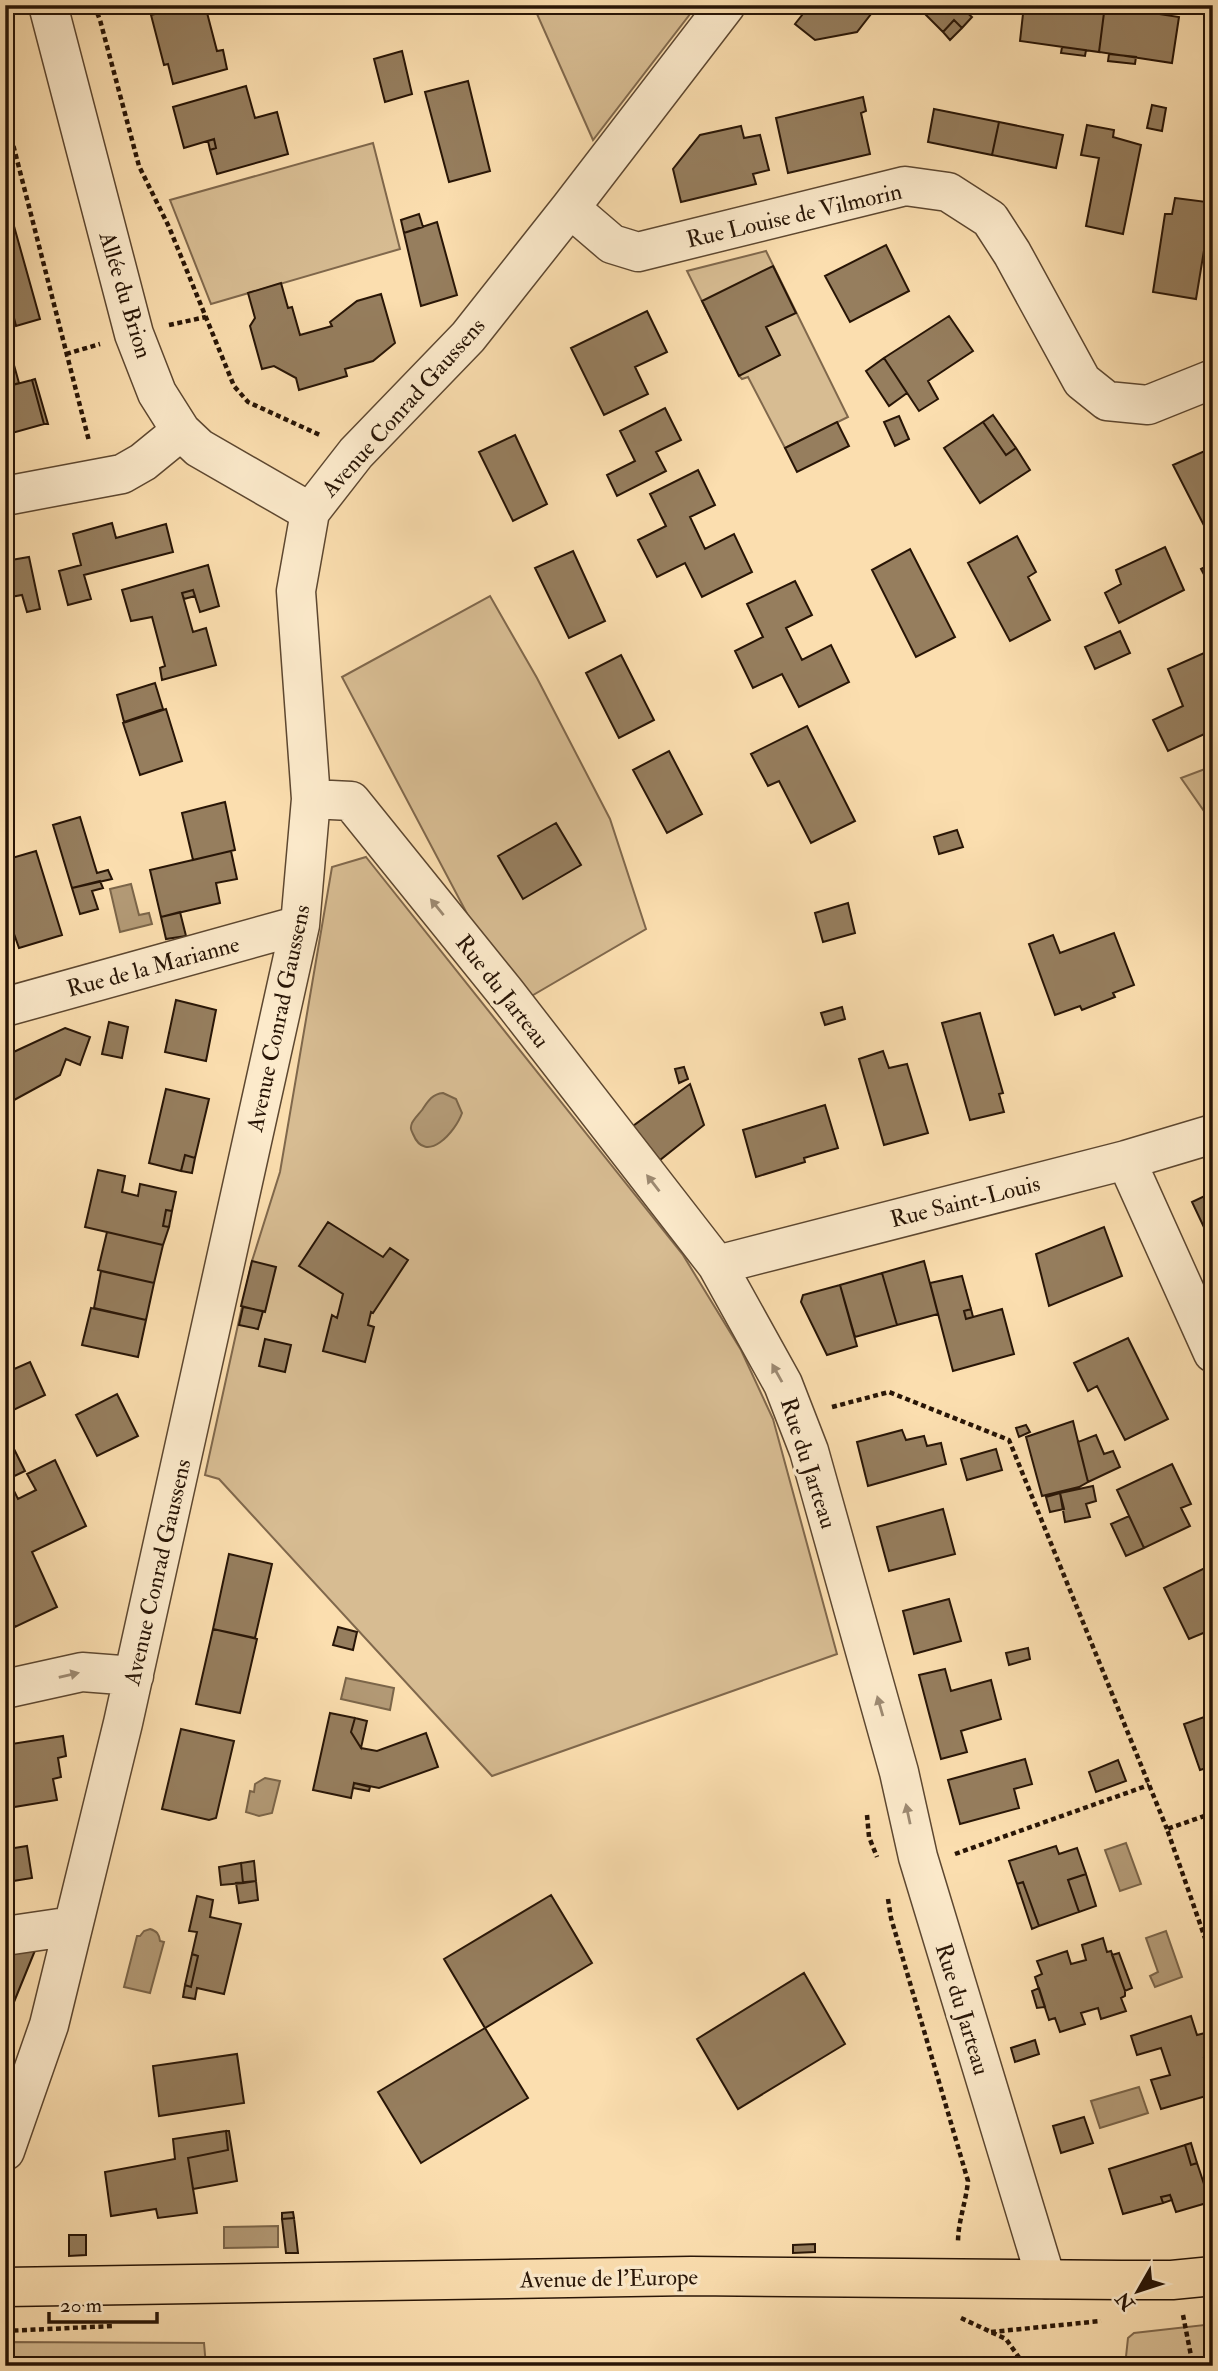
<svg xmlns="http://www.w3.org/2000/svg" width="1218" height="2371" viewBox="0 0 1218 2371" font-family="'IM FELL Double Pica',serif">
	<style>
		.green { fill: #d7bc92; stroke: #80684c; stroke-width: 2 }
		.water { fill: #b39a76; stroke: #7b6549; stroke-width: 2 }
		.building { fill: #967e5e; stroke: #281506; stroke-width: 2 }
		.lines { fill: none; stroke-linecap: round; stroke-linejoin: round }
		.minor-casing { stroke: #5d4730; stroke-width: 41 }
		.major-casing { stroke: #281506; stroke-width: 41 }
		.path { stroke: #281506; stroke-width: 4.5; stroke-dasharray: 5 3.5; stroke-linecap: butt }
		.minor { stroke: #fceacb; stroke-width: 38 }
		.major { stroke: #fbdeaf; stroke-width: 38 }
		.oneway { fill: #9d8a72 }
		.labels { text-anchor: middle; stroke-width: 7; stroke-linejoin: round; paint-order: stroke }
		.street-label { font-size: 23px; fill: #281506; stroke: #fceacb }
	</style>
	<rect width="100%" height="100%" fill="#fbdeaf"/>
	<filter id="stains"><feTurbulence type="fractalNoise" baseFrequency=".00286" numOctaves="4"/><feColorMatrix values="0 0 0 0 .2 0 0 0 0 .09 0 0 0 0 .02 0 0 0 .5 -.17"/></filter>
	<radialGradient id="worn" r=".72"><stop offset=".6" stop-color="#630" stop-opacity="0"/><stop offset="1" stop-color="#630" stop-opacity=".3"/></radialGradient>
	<path class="green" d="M533 5H697L593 140Z
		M373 143 400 249 211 304 170 200Z
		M766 251 848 417 785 448 748 377 742 379 739 376 687 271Z
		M490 596 537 678 610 819 646 929 528 998 482 942 342 677Z
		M1213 766V824L1181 778Z
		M366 857 683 1255 741 1350 773 1419 837 1654 492 1776 219 1479 205 1475 252 1261 280 1172 332 867Z
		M1213 2324V2366H1125L1128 2338 1134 2333Z
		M5 2342 204 2343 206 2366H5Z"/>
	<path class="water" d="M131 884 139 915 149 913 152 924 120 932 110 889Z
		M443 1093 456 1099 462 1113C456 1131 426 1166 413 1134 411 1130 410 1128 412 1123 414 1119 419 1114 422 1110 428 1101 432 1094 443 1093Z
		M346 1678 394 1688 390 1710 341 1699Z
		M265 1778 280 1781 272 1813 259 1816 246 1812 250 1791 254 1792 255 1784Z
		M1126 1843 1141 1884 1120 1891 1105 1850Z
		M150 1929C157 1931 159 1934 160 1941L164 1942 150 1993 124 1987 137 1936H140L144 1931Z
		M1166 1931 1182 1977 1155 1987 1150 1976 1158 1972 1146 1938Z
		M1139 2087 1148 2113 1100 2128 1091 2101Z
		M278 2226V2247L224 2248V2227Z"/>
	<path class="building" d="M169 5H205L217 51 223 50 227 69 173 84 168 64 164 65 151 15 170 10Z
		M360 5H385L361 11Z
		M810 5H878L857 32 815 40 795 24Z
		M920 5H969L964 10 972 17 962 28 954 20 943 32 918 7Z
		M1024 5H1105L1099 52 1020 41Z
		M1105 5H1119V8L1179 17 1172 63 1099 52Z
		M954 20 962 28 950 40 943 32Z
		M1062 47 1086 50 1085 56 1061 53Z
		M402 51 412 94 385 102 374 59Z
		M1109 54 1136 57 1135 64 1108 61Z
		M468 81 490 171 449 182 425 92Z
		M246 86 255 118 277 112 288 154 217 174 210 150 216 148 214 139 184 148 173 107Z
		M863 97 866 111 861 113 870 154 788 173 776 118Z
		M1152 105 1166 108 1162 131 1147 128Z
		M934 109 999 122 992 155 928 142Z
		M999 122 1063 135 1056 168 992 155Z
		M1087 125 1114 130 1113 137 1141 145 1123 234 1086 226 1099 158 1081 155Z
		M741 126 744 138 760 135 769 170 753 174 756 184 681 202 673 169 700 135Z
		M214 139 216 148 210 150 208 141Z
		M5 194 40 319 16 326 10 302 5 303Z
		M1175 198 1207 202 1205 219 1209 220 1196 299 1153 292 1165 214H1172Z
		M419 214 423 227 404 233 401 220Z
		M437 222 457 295 421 306 404 233Z
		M886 245 909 291 850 322 825 276Z
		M773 266 796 313 766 327 780 355 739 376 702 301Z
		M281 283 288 308 292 307 300 335 332 326 330 322 357 301 381 294 395 343 373 361 345 369 347 376 299 390 296 378 274 366 262 369 250 326 255 318 248 293Z
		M647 311 667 352 635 367 648 394 604 415 571 348Z
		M949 316 973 351 928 381 938 399 919 411 884 358Z
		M5 333 19 383 5 387Z
		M884 358 907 393 889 406 866 371Z
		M35 379 48 424H44L32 380Z
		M32 380 44 424 5 435V387Z
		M665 408 681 440 656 452 666 471 617 496 607 475 635 461 620 431Z
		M993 415 1016 448 1006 455 983 422Z
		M899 416 909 439 895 446 884 422Z
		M837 422 849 446 797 472 785 448Z
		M983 422 1006 455 1016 448 1030 470 980 503 944 448Z
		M515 435 547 504 513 521 479 452Z
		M1207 450 1213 461V543L1173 465Z
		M698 470 715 505 690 517 705 549 734 534 752 572 702 597 685 563 657 577 638 540 666 526 650 494Z
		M112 523 116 538 166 524 173 552 84 575 91 599 68 605 59 571 81 565 73 534Z
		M1017 536 1036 572 1028 577 1050 620 1010 641 968 563Z
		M1165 547 1184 590 1119 623 1105 593 1121 584 1116 570Z
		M910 549 955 637 916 657 872 570Z
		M573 551 605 621 569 638 535 568Z
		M29 557 40 609 27 612 22 595 5 598V561Z
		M1213 563V580L1208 582 1201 569Z
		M208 565 219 606 200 612 193 590 182 593 193 632 206 628 216 665 162 680 160 668 165 666 152 617 131 621 122 590Z
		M795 581 812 615 786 628 802 660 831 645 849 682 799 707 782 674 753 688 735 651 763 637 747 604Z
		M193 590 195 596 184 599 182 593Z
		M1120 631 1130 653 1095 669 1085 647Z
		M1213 649V730L1168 751 1153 720 1183 706 1168 669Z
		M621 655 654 720 619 738 586 673Z
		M155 683 163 709 124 722 117 695Z
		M166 709 182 761 140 775 123 723Z
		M807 726 855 821 811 843 779 781 768 786 751 754Z
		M669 751 702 814 667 833 633 770Z
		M225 802 235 850 193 860 182 813Z
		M80 817 97 873 108 870 112 879 72 888 53 825Z
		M556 823 581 865 523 899 498 856Z
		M957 830 963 847 939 854 934 837Z
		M36 851 62 935 19 948 14 934 10 935 5 921V860Z
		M231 851 237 879 216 883 220 903 161 917 150 870Z
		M100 881 103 888 92 891 98 909 80 914 72 888Z
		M848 903 855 933 823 942 815 913Z
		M180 912 186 936 166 939 161 917Z
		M1114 933 1134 985 1113 993 1115 997 1082 1010 1080 1006 1055 1015 1029 944 1053 935 1060 953Z
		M176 1000 216 1010 206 1061 165 1052Z
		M842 1007 845 1019 825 1025 821 1013Z
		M980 1013 1003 1093 999 1094 1004 1112 970 1120 942 1023Z
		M109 1022 128 1027 122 1058 102 1054Z
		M65 1028 90 1037 80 1065 66 1059 60 1075 5 1105V1056Z
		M883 1051 889 1068 907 1064 928 1133 884 1145 859 1059Z
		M684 1067 688 1079 679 1083 675 1069Z
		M690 1084 704 1125 660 1160 633 1126Z
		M166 1089 209 1099 195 1158 185 1155 181 1171 149 1163Z
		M825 1105 838 1148 804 1158 805 1162 756 1177 743 1130Z
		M185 1155 195 1158 192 1173 181 1171Z
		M98 1170 125 1176 122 1192 138 1196 140 1184 176 1192 172 1211 166 1210 163 1226 169 1227 163 1245 85 1227Z
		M1213 1192V1236L1209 1238 1192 1202Z
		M166 1210 172 1211 169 1227 163 1226Z
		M328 1222 383 1257 390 1248 408 1260 373 1313 371 1312 368 1325 374 1327 365 1362 323 1351 332 1315 337 1318 343 1294 299 1266Z
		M1104 1227 1122 1276 1049 1306 1036 1254Z
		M107 1232 163 1245 154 1283 98 1270Z
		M252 1261 276 1267 265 1312 241 1306Z
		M924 1261 938 1314 897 1325 882 1273Z
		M101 1271 154 1283 146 1320 94 1308Z
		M882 1273 897 1325 855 1337 840 1285Z
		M962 1276 971 1309 964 1311 966 1319 1002 1309 1014 1354 953 1371 930 1283Z
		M840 1285 857 1346 827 1355 801 1302 803 1295Z
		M243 1307 263 1311 258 1329 239 1325Z
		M91 1308 146 1320 138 1357 82 1345Z
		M971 1309 973 1317 966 1319 964 1311Z
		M1128 1338 1168 1419 1125 1440 1097 1386 1088 1391 1074 1363Z
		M265 1339 291 1345 285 1372 259 1366Z
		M30 1362 45 1395 5 1414V1373Z
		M117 1394 138 1436 97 1456 76 1415Z
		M1073 1421 1088 1482 1079 1487 1042 1496 1026 1437Z
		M1026 1425 1030 1432 1019 1437 1016 1428Z
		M902 1430 906 1440 924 1436 927 1446 941 1443 946 1464 868 1486 857 1442Z
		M1096 1435 1104 1454 1113 1451 1120 1467 1088 1482 1078 1442Z
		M13 1447 25 1471 8 1479 18 1499 36 1490 27 1474 55 1460 86 1526 32 1552 57 1607 15 1627 5 1606V1536L9 1534 5 1525V1450Z
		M996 1449 1002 1470 967 1480 961 1459Z
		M1172 1464 1191 1504 1181 1508 1190 1526 1144 1548 1117 1490Z
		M1093 1486 1096 1501 1086 1504 1090 1517 1065 1522 1060 1493Z
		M1060 1493 1064 1509 1050 1512 1046 1497Z
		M943 1509 955 1554 889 1571 877 1527Z
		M1129 1516 1144 1548 1126 1556 1111 1524Z
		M229 1554 272 1564 255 1638 213 1629Z
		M1213 1564V1629L1189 1639 1164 1588Z
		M949 1599 961 1641 914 1654 903 1611Z
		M338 1627 357 1632 353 1650 333 1645Z
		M213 1629 257 1639 240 1713 196 1704Z
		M1028 1648 1030 1659 1009 1665 1006 1653Z
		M945 1669 951 1691 991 1680 1001 1719 961 1731 967 1752 941 1759 919 1675Z
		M330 1713 355 1718 351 1732 361 1748 377 1751 426 1733 438 1767 379 1788 354 1783 351 1798 313 1790Z
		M1213 1714V1766L1200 1770 1184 1724Z
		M355 1718 367 1721 361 1748 351 1732Z
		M181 1729 234 1741 216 1818 209 1820 162 1809Z
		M63 1736 66 1756 58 1758 61 1777 53 1779 57 1800 8 1808 5 1792V1745Z
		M1025 1759 1032 1784 1014 1789 1019 1808 960 1824 948 1780Z
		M1118 1760 1126 1781 1096 1792 1089 1772Z
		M354 1783 370 1787 369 1791 353 1788Z
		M27 1846 32 1878 13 1881 8 1849Z
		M1056 1846 1059 1854 1077 1848 1086 1874 1068 1880 1079 1912 1039 1926 1023 1882 1017 1884 1009 1861Z
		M5 1849H8L13 1881 5 1882Z
		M254 1861 256 1881 243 1883 241 1863Z
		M241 1863 243 1883 221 1885 219 1867Z
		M1086 1874 1096 1906 1079 1912 1068 1880Z
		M256 1881 258 1900 239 1903 236 1883Z
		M1023 1882 1039 1926 1032 1929 1017 1884Z
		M551 1895 592 1963 485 2028 444 1959Z
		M197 1896 213 1900 210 1917 241 1924 224 1994 197 1988 195 1999 183 1997 185 1985 191 1987 198 1956 192 1954 197 1932 189 1931Z
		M1103 1938 1107 1952 1111 1951 1125 1991V1996L1121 1998 1126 2011 1101 2019 1098 2008 1081 2013 1085 2024 1060 2032 1055 2018 1049 2020 1035 1977 1042 1974 1037 1961 1067 1951 1071 1964 1086 1960 1082 1945Z
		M36 1948 5 2024V1953Z
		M1119 1953 1132 1988 1125 1991 1112 1955Z
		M192 1954 198 1956 191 1987 185 1985Z
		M804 1973 845 2044 738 2109 697 2039Z
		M1039 1988 1045 2007 1037 2008 1032 1991Z
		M1191 2016 1197 2035 1205 2033 1212 2055 1204 2058 1213 2086V2094L1161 2109 1151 2080 1170 2075 1161 2048 1137 2055 1131 2036Z
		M485 2028 528 2098 421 2163 378 2092Z
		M1035 2040 1039 2054 1015 2062 1011 2048Z
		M237 2054 244 2103 159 2116 153 2066Z
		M1212 2055 1213 2080H1211L1204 2058Z
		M1084 2117 1093 2143 1061 2153 1053 2126Z
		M226 2131 228 2150 188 2158 197 2213 158 2218 156 2209 111 2216 105 2172 175 2159 173 2139Z
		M226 2131H229L237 2181 193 2189 188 2158 228 2150Z
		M1191 2143 1197 2163 1191 2165 1185 2145Z
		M1185 2145 1191 2165 1197 2163 1210 2202 1176 2212 1170 2195 1161 2197 1163 2203 1123 2214 1109 2169Z
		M1170 2195 1172 2200 1163 2203 1161 2197Z
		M293 2212 294 2218 282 2219V2213Z
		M294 2218 298 2253H286L282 2219Z
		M69 2235H86V2255L69 2256Z
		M815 2244V2252L793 2253V2245Z"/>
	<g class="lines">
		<g class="minor-casing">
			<path id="minor" d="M48 5 134 334 157 393 181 431 199 448 310 512
				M570 208 612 244 638 252 905 186 948 192 990 219 1012 253 1082 381 1107 401 1148 405 1213 379
				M5 496 122 474 143 462 181 431
				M311 799 351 801 506 993 717 1265 783 1384 809 1451 899 1772 918 1857 1046 2279
				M5 1007 300 925
				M1126 1160 1213 1353
				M717 1265 1126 1160 1213 1134
				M5 1689 82 1672 134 1676
				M5 1936 73 1926
				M5 2151 49 2025 123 1723 300 925 311 799 296 591 310 512 356 453 468 337 570 208 726 5"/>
		</g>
		<g class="major-casing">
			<path id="major" d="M5 2287 691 2276 1121 2280H1172L1213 2276"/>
		</g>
		<path class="path" d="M94 5 100 20 139 166 169 227 234 386 248 402 322 436
			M5 113 89 441
			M169 325 206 317
			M66 354 100 344
			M832 1407 889 1392 1009 1440 1167 1829
			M1213 1813 1167 1829 1213 1961
			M867 1815 869 1837 877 1857
			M955 1854 1149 1785
			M888 1899 891 1918 968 2181C966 2202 958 2222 958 2242
			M1183 2315 1193 2366
			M961 2318 1006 2339 1025 2366
			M5 2331 113 2326
			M991 2332 1101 2321"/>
		<use href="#minor" class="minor"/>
		<use href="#major" class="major"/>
	</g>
	<defs><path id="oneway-solid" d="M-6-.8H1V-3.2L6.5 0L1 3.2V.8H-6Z" transform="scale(1.75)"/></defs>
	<g class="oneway">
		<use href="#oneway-solid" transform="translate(437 907) rotate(-129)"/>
		<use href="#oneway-solid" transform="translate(653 1183) rotate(-128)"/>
		<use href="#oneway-solid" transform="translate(777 1373) rotate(-119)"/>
		<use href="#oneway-solid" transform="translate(69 1675) rotate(-13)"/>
		<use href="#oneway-solid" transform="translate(880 1706) rotate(-106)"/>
		<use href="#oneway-solid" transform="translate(908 1814) rotate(-102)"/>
	</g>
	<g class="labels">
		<g class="street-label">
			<text transform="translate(794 215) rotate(-13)" y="8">Rue Louise de Vilmorin</text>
			<text transform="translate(126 295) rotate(73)" y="8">Allée du Brion</text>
			<text transform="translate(403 407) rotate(-48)" y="8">Avenue Conrad Gaussens</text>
			<text transform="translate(153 966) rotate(-15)" y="8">Rue de la Marianne</text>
			<text transform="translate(503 991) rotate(52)" y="8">Rue du Jarteau</text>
			<text transform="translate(278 1018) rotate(-78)" y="8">Avenue Conrad Gaussens</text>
			<text transform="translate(965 1201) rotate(-14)" y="8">Rue Saint-Louis</text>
			<text transform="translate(809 1463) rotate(72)" y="8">Rue du Jarteau</text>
			<text transform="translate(157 1572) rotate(-77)" y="8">Avenue Conrad Gaussens</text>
			<text transform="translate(963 2009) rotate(73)" y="8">Rue du Jarteau</text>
			<text transform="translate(609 2278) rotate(-1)" y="8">Avenue de l'Europe</text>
		</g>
	</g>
	<rect width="1218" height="2371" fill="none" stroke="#fbdeaf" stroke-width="28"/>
	<rect x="7" y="7" width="1204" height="2357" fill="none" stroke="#281506" stroke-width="3.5"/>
	<rect x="14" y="14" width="1190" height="2343" fill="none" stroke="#281506" stroke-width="2"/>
	<g transform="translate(1138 2291) rotate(231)" stroke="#fceacb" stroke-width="5" paint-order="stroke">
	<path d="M0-5L12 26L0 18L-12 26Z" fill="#281506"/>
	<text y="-10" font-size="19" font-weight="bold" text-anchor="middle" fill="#281506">N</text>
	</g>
	<path d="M49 2312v10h108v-10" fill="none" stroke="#281506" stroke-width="3.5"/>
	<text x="60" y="2312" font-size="21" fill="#281506" stroke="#fceacb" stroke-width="5" paint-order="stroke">20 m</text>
	<rect width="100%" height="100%" filter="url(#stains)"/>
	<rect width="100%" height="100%" fill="url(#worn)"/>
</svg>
